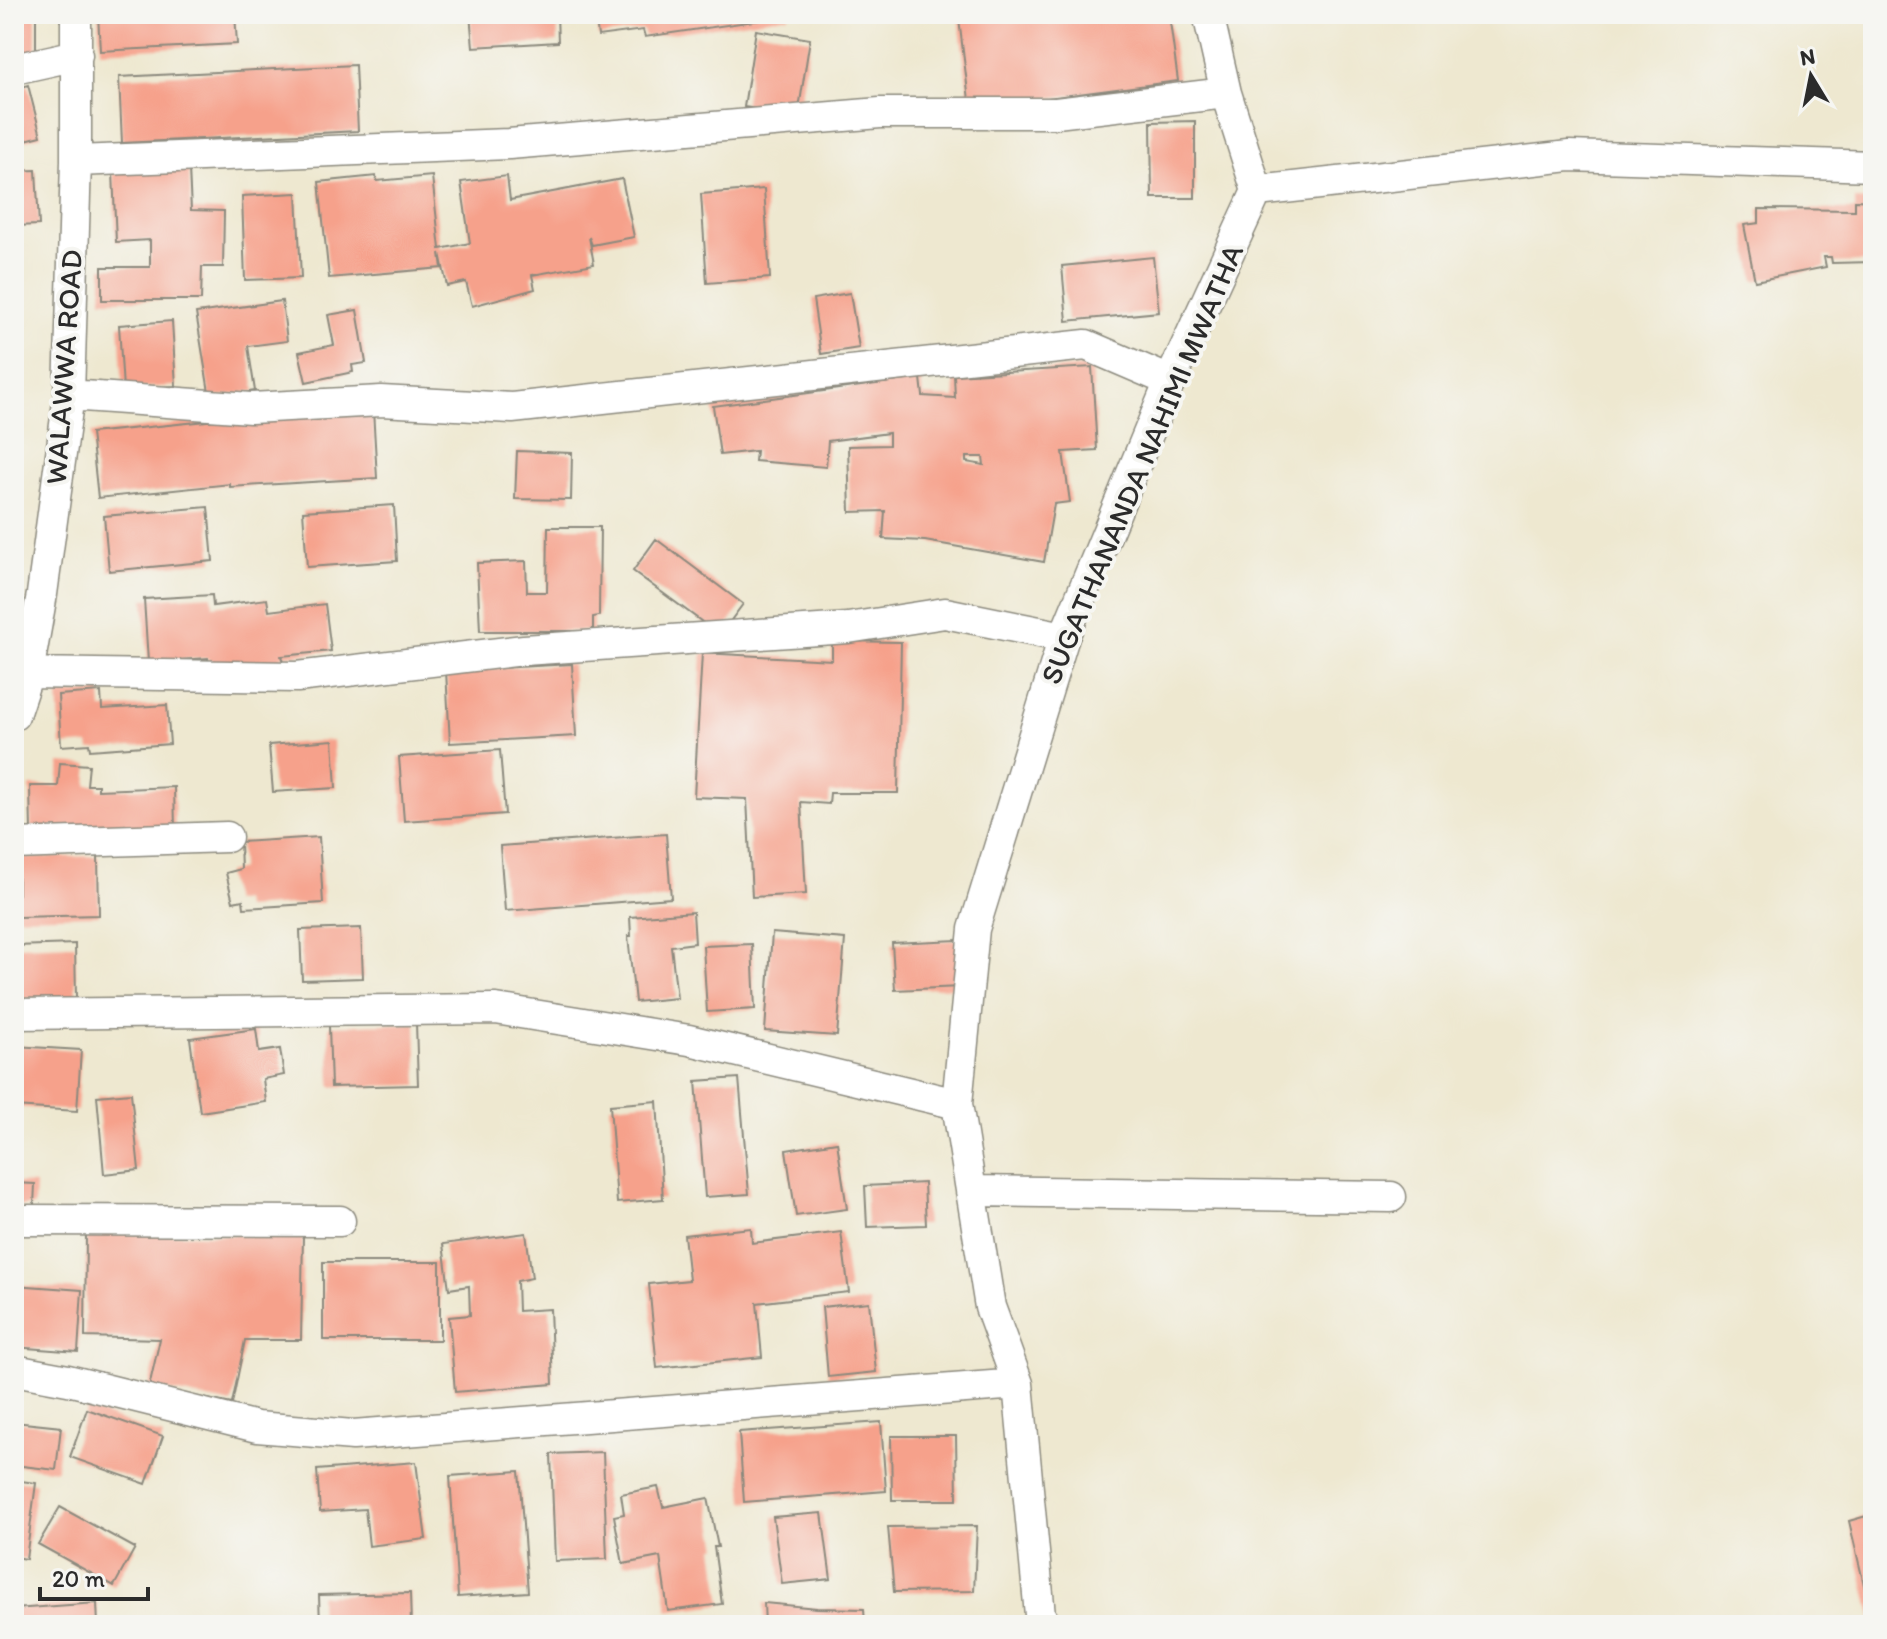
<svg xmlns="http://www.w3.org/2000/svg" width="1887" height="1639" viewBox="0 0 1887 1639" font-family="Itim,sans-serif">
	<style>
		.building { fill: #f6a18b; fill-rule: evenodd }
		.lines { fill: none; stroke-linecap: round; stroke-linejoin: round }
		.street-casing { stroke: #8c8a7e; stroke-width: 33 }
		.street { stroke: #fff; stroke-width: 30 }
		.labels { text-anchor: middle; stroke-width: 8; stroke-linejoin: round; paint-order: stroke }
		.street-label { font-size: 30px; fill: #2b2b2b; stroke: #f6f6f2 }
	</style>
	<rect width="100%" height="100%" fill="#f6f6f2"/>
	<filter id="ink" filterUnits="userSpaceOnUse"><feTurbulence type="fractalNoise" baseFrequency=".0125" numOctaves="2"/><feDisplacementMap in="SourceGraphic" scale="16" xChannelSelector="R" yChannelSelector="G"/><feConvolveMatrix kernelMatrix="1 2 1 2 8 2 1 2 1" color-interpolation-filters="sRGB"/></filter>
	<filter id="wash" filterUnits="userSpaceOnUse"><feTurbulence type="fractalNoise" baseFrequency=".006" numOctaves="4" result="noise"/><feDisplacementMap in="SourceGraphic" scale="32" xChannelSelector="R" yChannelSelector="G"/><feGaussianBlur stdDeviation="1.8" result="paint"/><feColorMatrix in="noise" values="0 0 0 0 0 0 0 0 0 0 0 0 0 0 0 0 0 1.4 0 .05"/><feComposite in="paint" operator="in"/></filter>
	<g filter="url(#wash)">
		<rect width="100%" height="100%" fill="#eee8d0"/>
		<g id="blocks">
			<path class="building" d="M14 14H36V54H14Z
				M98 14H235L237 44 100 51Z
				M470 14H557L558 42 473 47Z
				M595 14H789V16L645 37 643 30 598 36Z
				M998 14H1169L1178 81 970 108 959 19Z
				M756 30 810 39 798 115 744 107Z
				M355 65 358 131 122 143 119 77Z
				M28 85 41 136 14 143V89Z
				M1195 121V198H1152L1151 122Z
				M189 169 191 210 224 211 223 267H202L201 300H102V267H150V240L116 242 113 172Z
				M36 170 39 225 14 226V171Z
				M376 176 377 181 432 176 440 249 470 243 461 182 507 176 510 200 622 179 634 237 592 245 589 237 594 264 532 275 535 289 472 306 466 282 447 286 440 253 442 268 329 278 319 182Z
				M764 189 770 278 707 283 701 194Z
				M297 193 301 278 245 280 242 196Z
				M1855 200 1873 201V262L1832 263 1831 257H1824L1826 267 1755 281 1744 225 1759 223V209L1855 210Z
				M1153 257 1159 312 1067 321 1062 266Z
				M850 293 859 348 821 354 813 299Z
				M282 301 287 341 248 346 255 391 210 398 196 313Z
				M357 310 366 363 352 365 353 372 306 382 299 352 334 345 328 315Z
				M172 321 176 386 123 389 119 325Z
				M1092 367 1097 450 1063 452 1070 502 1054 504 1044 562 925 541 883 539 885 511 850 512 848 446 889 445V433L828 441 826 467 755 461 756 451 720 455 713 406 921 378 923 396 955 398 954 375ZM966 457H983L984 465 966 462Z
				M373 410 377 478 230 487V484L98 498 91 433 236 418Z
				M517 451 572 453 571 500 515 499Z
				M394 505 397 561 307 567 303 511Z
				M208 507 213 561 109 571 104 516Z
				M548 527H600L599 616 593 617V631H480L477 563 526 561 527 592H547Z
				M656 539 743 604 720 635 633 571Z
				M212 595 213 606 267 599 269 611 325 604 331 651 281 656 283 662 209 665 208 658 148 662 144 599Z
				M832 641 901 642 898 793H830L829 804 801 802 806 894 752 897 747 799 694 797 702 653 832 660Z
				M572 664 576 736 450 743 446 671Z
				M101 692 102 709 167 705 170 744 90 750 89 744 61 746 58 695Z
				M333 740 336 788 273 792 269 745Z
				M500 750 505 814 404 821 399 757Z
				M60 763 89 765 87 785H98V790L174 787 175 829 31 832 30 786H58Z
				M666 834 671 898 505 911 500 846Z
				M319 837 323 903 244 908 243 900 233 902 226 873 241 869 240 842Z
				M98 856 99 915 18 917V858Z
				M693 912 695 943 671 946 677 998 635 1002 628 936H631L630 917Z
				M361 928 363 978 302 980 300 930Z
				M772 933 845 939 837 1036 765 1031Z
				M958 940 960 987 895 990 892 943Z
				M75 944 76 998 14 999V946Z
				M752 944 755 1009 707 1012 703 946Z
				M416 1023 418 1085 331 1087 329 1026Z
				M256 1029 259 1052 280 1049 284 1075 263 1079 266 1102 200 1112 190 1038Z
				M14 1046 81 1050 77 1111 14 1107Z
				M739 1078 749 1194 705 1197 696 1081Z
				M131 1093 139 1170 104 1174 97 1096Z
				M657 1101 663 1199 617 1203 610 1105Z
				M837 1142 847 1209 796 1216 786 1150Z
				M14 1183 35 1184 34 1206H14Z
				M924 1183 926 1225 867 1227 865 1186Z
				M751 1228 752 1243 841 1232 849 1292 757 1303 762 1357 657 1368 649 1284 689 1280 684 1235Z
				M86 1233 303 1236 301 1340H245L232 1404 149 1387 160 1339 85 1337Z
				M526 1233 532 1278 517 1281 518 1311 550 1309 553 1384 455 1392 449 1317 470 1315 469 1286 449 1289 443 1244Z
				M323 1262H440V1340H323Z
				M14 1285 82 1290 78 1352 14 1347Z
				M869 1302 876 1372 828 1377 822 1307Z
				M87 1409 163 1436 146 1484 70 1457Z
				M14 1422 61 1427 56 1470 14 1465Z
				M881 1422 886 1491 744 1502 739 1432Z
				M891 1436H956L957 1500H892Z
				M603 1452 607 1559 555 1561 551 1454Z
				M416 1462 426 1539 369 1546 365 1509 320 1512 317 1470Z
				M519 1471 528 1592 458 1597 450 1476Z
				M14 1480 36 1483 26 1559 14 1557Z
				M658 1487 663 1507 708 1498 718 1547H714L722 1604 668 1611 660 1557 623 1564 614 1516 624 1514 621 1494Z
				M60 1507 135 1548 114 1586 38 1544Z
				M822 1513 831 1579 782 1584 773 1517Z
				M1873 1514V1619H1872L1849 1521Z
				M977 1526 974 1591 894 1592 888 1527Z
				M410 1593 411 1625H320L319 1595Z
				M97 1603 98 1625H14V1609Z
				M764 1603 817 1608 864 1609 865 1625H765Z
				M1489 1619 1529 1623V1625H1487Z"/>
		</g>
	</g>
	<g filter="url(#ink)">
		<use href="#blocks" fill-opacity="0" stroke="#8c8a7e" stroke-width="2"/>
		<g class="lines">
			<g class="street-casing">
				<path id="street" d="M1208 14 1226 93 1257 191
					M14 69 77 55
					M76 161 509 144 880 113H1056L1226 93
					M69 395 251 408 381 401 512 408 1086 345 1170 381
					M28 673 297 677 524 650 848 628 945 613 1064 637
					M14 715 28 673 42 594 69 395 76 161V14
					M14 844 227 837
					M14 1014 496 1009 689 1040 957 1104
					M971 1191 1391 1197
					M14 1220 340 1221
					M14 1370 68 1380 257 1427 353 1435 1018 1384
					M1046 1625 1040 1615 1018 1384 990 1307 957 1104 974 929 1064 637 1170 381 1257 191 1569 156 1873 166"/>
			</g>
			<use href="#street" class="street"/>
		</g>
	</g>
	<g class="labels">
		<g class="street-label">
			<text transform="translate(64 367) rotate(-86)" y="10">WALAWWA ROAD</text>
			<text transform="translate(1142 464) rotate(-67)" y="10">SUGATHANANDA NAHIMI MWATHA</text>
		</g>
	</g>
	<rect width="1887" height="1639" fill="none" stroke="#f6f6f2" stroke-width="48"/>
	<g transform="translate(1811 76) rotate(350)" stroke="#f6f6f2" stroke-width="6" paint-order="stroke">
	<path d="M0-6L14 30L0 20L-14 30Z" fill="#2b2b2b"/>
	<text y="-12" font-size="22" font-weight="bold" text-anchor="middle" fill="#2b2b2b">N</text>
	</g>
	<path d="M40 1587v12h108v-12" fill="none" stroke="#2b2b2b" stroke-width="4"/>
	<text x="52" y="1587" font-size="24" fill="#2b2b2b" stroke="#f6f6f2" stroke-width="6" paint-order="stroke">20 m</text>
</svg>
